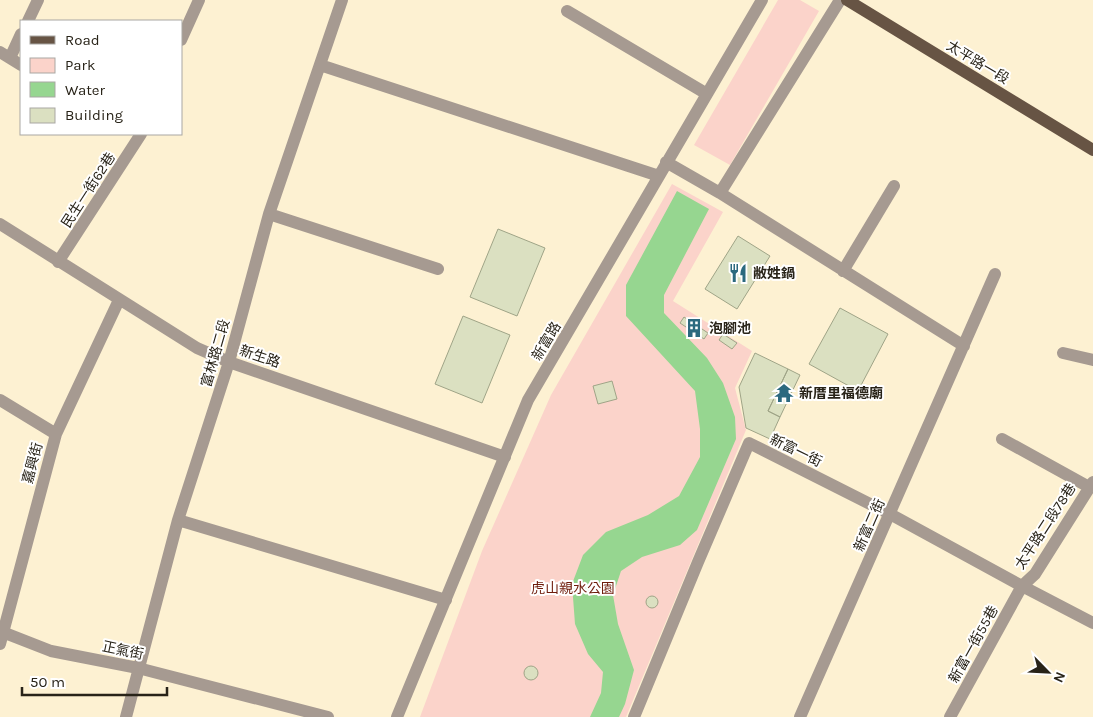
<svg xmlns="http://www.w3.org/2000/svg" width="1093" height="717" viewBox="0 0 1093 717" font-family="Karla,'Noto Sans TC',sans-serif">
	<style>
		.green { fill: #fbd3ca }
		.water { fill: #96d690 }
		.building { fill: #dbe0c1; stroke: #9fa487 }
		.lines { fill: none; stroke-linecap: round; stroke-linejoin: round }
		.minor { stroke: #a69a91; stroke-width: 12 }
		.major { stroke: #675444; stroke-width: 12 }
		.labels { text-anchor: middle; stroke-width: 4; stroke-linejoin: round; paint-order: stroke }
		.street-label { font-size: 14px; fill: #282318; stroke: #fff }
		.poi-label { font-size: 14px; font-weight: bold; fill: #282318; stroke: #fff; text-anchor: start }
		.park-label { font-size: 14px; fill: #6e1c0b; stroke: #fff }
	</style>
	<rect width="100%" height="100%" fill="#fdf1d2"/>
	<path class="green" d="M778 0H800L819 11 730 165 694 145Z
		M672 184 723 212 673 301 752 351 735 388 746 430 626 717H420L482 551 551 395Z"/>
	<path class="water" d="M677 191 709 209 664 295V313L707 358 723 383 735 417 736 439 697 530 680 545 642 557 621 571 613 595 618 624 634 670 625 704 619 717H590L601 693 603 672 588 654 575 624 572 584 583 555 606 532 648 515 679 496 700 457V429L695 391 626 316V285Z"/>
	<path class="building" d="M498 229 545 248 517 316 470 297Z
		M738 236 770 256 737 309 705 289Z
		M840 308 888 334 858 391 809 364Z
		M463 316 510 335 482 403 435 384Z
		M684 317 708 333 704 339 680 323Z
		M723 334 737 343 732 349 719 340Z
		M755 353 788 369 768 411 780 417 770 439 746 428 739 387Z
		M788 369 800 375 780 417 768 411Z
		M612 381 617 399 598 404 593 386Z
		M646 602a6 6 0 1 1 12 0a6 6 0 1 1-12 0Z
		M524 673a7 7 0 1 1 14 0a7 7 0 1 1-14 0Z"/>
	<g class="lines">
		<path class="minor" d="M567 11 707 94
			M28 21 38 0
			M181 40 199 0
			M0 52 21 65
			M10 58 21 34
			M320 65 659 176
			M666 162 720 193 964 346
			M720 193 840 0
			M269 214 438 269
			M0 224 197 348 229 362 505 457
			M58 262 141 134
			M843 271 894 186
			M1063 353 1093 360
			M0 400 56 434
			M1002 439 1089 487
			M178 520 446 600
			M0 631 51 651 138 668 328 717
			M0 644 56 434 119 300
			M126 717 178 520 229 362 269 214 342 0
			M397 717 528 400 762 0
			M634 717 698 562 749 443 890 514 1022 586 1093 623
			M800 717 995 274
			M950 717 1022 586 1035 574 1093 482"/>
		<path class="major" d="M847 0 1093 150"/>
	</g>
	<defs>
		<g id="restaurant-bare" transform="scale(1.5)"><path d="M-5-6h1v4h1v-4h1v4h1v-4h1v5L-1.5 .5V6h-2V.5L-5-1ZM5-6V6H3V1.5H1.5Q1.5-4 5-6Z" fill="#2b697f" stroke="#fff" stroke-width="2.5" paint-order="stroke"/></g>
		<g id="building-bare" transform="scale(1.5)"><path d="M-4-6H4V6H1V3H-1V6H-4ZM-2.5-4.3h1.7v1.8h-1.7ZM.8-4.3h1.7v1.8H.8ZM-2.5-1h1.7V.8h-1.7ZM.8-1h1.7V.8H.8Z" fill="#2b697f" stroke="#fff" stroke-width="2.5" paint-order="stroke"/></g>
		<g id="temple-bare" transform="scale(1.5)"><path d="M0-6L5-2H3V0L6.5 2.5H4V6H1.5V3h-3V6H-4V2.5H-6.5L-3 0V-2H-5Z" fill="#2b697f" stroke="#fff" stroke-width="2.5" paint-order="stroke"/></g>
	</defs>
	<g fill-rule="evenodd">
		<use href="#restaurant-bare" x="738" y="273"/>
		<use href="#building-bare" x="694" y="328"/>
		<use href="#temple-bare" x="784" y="393"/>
	</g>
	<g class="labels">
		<g class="street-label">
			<text transform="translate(978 62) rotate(31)" y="5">太平路一段</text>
			<text transform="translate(88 190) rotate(-57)" y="5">民生一街62巷</text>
			<text transform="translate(546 341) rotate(-59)" y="5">新富路</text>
			<text transform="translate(215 353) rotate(-74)" y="5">富林路二段</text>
			<text transform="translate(260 356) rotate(19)" y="5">新生路</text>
			<text transform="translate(796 450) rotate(26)" y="5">新富一街</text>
			<text transform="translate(32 463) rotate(-75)" y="5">嘉興街</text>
			<text transform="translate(869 525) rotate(-66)" y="5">新富二街</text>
			<text transform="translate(1045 526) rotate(-57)" y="5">太平路二段78巷</text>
			<text transform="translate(973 644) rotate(-61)" y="5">新富一街55巷</text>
			<text transform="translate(123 650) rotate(12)" y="5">正氣街</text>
		</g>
		<g class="poi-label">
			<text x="753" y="278">敝姓鍋</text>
			<text x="709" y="333">泡腳池</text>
			<text x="799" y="398">新厝里福德廟</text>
		</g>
		<g class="park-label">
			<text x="573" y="593">虎山親水公園</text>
		</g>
	</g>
	<rect x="20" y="20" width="162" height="115" fill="#ffffff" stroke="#a9a7a3"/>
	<rect x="30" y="36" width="25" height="8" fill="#675444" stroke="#a9a7a3"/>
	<text x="65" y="45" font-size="15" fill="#282318">Road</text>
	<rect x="30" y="58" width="25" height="15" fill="#fbd3ca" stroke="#a9a7a3"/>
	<text x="65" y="70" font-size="15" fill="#282318">Park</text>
	<rect x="30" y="82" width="25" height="15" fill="#96d690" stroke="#a9a7a3"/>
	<text x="65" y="95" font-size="15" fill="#282318">Water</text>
	<rect x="30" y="108" width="25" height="15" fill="#dbe0c1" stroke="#a9a7a3"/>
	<text x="65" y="120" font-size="15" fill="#282318">Building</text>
	<g transform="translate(1048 672) rotate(114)" stroke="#ffffff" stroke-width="4" paint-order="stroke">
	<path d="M0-4L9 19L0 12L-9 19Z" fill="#282318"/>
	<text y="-8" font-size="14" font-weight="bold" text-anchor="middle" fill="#282318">N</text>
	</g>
	<path d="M22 687v8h145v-8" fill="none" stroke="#282318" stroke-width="2.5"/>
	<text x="30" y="687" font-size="15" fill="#282318" stroke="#ffffff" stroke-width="4" paint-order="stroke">50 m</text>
</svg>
